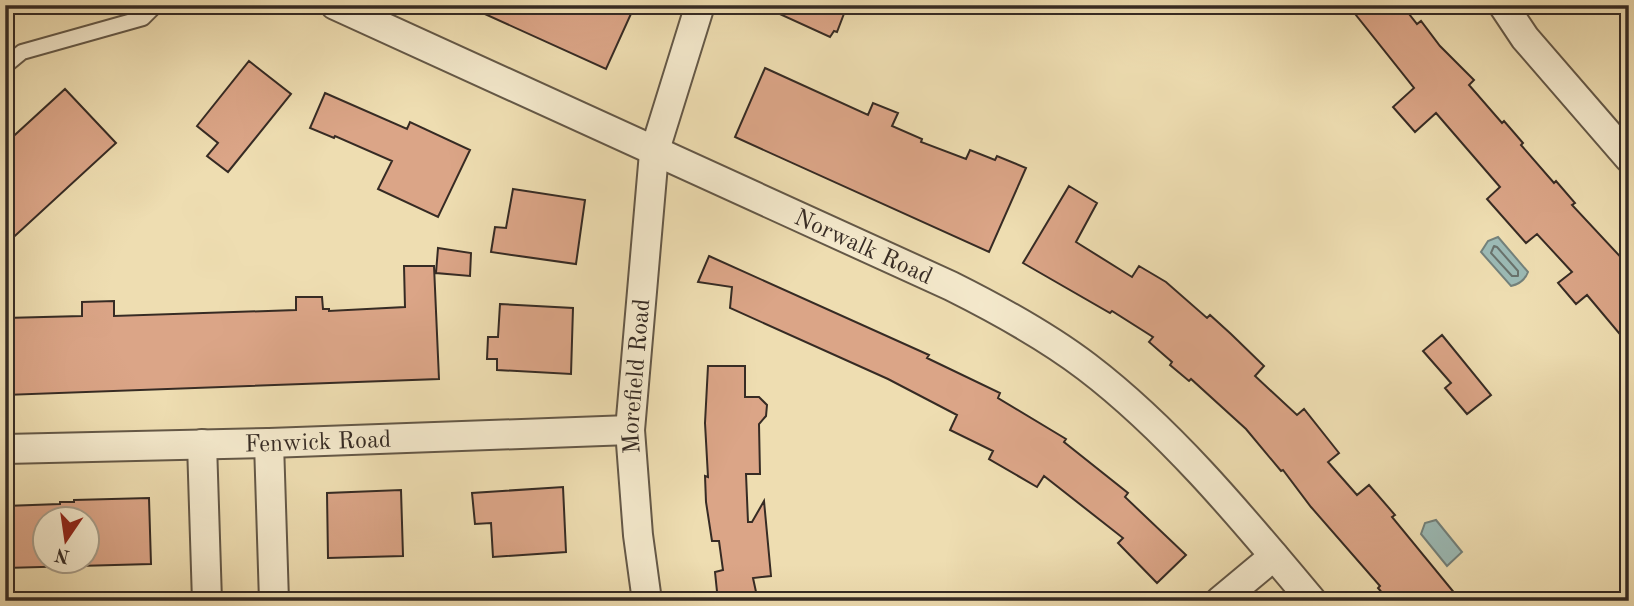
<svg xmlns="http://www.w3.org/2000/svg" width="1634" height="606" viewBox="0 0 1634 606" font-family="'Old Standard TT',serif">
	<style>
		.water { fill: #9cbab5; stroke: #73817b; stroke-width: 2 }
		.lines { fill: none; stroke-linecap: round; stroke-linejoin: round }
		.shore { stroke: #69726c; stroke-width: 2 }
		.building { fill: #dba587; stroke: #362b24; stroke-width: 2; fill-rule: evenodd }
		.service-casing { stroke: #645847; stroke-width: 18 }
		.minor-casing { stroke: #645847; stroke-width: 32 }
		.service { stroke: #f4e9cc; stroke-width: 14 }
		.minor { stroke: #f4e9cc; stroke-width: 28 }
		.labels { text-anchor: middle; stroke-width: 5; stroke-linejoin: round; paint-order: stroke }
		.street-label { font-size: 24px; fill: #362b24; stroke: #f4e9cc }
	</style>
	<rect width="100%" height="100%" fill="#eeddb1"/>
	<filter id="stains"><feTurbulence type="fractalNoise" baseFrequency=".00286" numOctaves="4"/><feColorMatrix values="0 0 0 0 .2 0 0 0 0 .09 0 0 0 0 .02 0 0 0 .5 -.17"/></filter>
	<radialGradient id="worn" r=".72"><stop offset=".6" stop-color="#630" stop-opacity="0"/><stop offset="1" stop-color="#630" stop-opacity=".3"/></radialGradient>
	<path class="water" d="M1498 237 1528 272C1525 280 1520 284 1511 286L1481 252 1488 241Z
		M1436 520 1462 552 1447 566 1421 534 1425 523Z"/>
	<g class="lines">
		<path class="shore" d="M1494 246 1497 247 1518 271V276H1512L1491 253Z"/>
	</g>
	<path class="building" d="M465 5H635L606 69Z
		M760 5H833L845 11 837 32 834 31 830 37Z
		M1348 5H1402L1417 24 1421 21 1440 46 1474 80 1469 85 1502 123 1504 121 1523 143 1521 145 1554 183 1556 181 1575 203 1572 205 1629 266V345L1587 295 1576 304 1558 283 1572 272 1537 234 1526 243 1487 199 1500 187 1436 113 1415 132 1393 107 1414 88Z
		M249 61 291 94 228 172 207 156 218 143 197 126Z
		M765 68 868 115 873 103 898 113 892 126 922 139 921 142 966 159 970 150 995 160 997 156 1026 168 989 252 735 137Z
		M65 89 116 143 5 245V144Z
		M325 93 407 129 410 122 470 150 438 217 378 189 392 161 335 136 334 138 310 128Z
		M1069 186 1097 203 1076 242 1132 277 1139 266 1166 282 1207 318 1210 315 1231 334 1264 366 1255 376 1297 415 1304 409 1339 453 1328 462 1357 495 1369 485 1395 515 1392 517 1461 601H1389L1378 588 1380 586 1311 507 1283 470 1281 471 1246 429 1191 379 1189 381 1170 365 1172 362 1149 342 1153 337 1112 311 1110 313 1023 263Z
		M513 189 585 200 576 264 491 252 495 227 506 228Z
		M438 248 471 253 470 276 436 273Z
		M709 256 929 355 927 358 1000 393 998 398 1066 439 1064 442 1128 493 1125 497 1186 555 1157 583 1118 543 1123 538 1044 476 1037 487 989 459 993 451 950 430 957 415 888 379 730 308 732 287 698 282Z
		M404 266H434L439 379 5 395V318L82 316V302L114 301V316L296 310V297H322L323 309H329V311L405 307Z
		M500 304 573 308 571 374 497 370V359H487L488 337H498Z
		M1442 335 1491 395 1467 414 1445 388 1451 383 1423 351Z
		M708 366H745V397H759L767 405 766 416 759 424 760 474H746L748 522H752L764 501 771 576 753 578 758 601H718L715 572 723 570 719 541H712L706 502 705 476 708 477 705 423Z
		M563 487 566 552 493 557 491 523 475 524 472 493Z
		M401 490 403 556 328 558 327 493Z
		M149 498 151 564 5 568V506L60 504V502H74V500ZM46 519H88V561H46Z"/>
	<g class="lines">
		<g class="service-casing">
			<path id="service" d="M5 66 22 52 143 18 156 5"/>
		</g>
		<g class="minor-casing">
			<g id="minor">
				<path id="s1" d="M335 5 951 286C999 310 1045 335 1087 367 1171 431 1245 521 1312 601"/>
				<path d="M1503 5 1525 38 1629 158"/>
				<path d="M269 443 274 601"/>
				<path d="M202 444 207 601"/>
				<path id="s2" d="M5 449 269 443 630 430"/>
				<path id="s3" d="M647 601 638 535 630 430 654 153 700 5"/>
				<path d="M1220 601 1274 556"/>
			</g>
		</g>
		<use href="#service" class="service"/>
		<use href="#minor" class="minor"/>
	</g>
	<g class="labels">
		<g class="street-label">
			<text dy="8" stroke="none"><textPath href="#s1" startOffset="581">Norwalk Road</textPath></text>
			<text dy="8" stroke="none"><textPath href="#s3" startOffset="226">Morefield Road</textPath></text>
			<text dy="8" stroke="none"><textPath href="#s2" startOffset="313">Fenwick Road</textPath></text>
		</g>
	</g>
	<rect width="1634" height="606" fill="none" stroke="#eeddb1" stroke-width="28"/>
	<rect x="7" y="7" width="1620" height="592" fill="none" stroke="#362b24" stroke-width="3.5"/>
	<rect x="14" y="14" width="1606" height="578" fill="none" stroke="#362b24" stroke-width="2"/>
	<g transform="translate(66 540) rotate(193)"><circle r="33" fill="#f4e9cc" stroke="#a89d89" stroke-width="2"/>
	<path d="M0-5L12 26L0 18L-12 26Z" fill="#8f2418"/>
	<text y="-10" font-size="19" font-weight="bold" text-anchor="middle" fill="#362b24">N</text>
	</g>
	<rect width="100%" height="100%" filter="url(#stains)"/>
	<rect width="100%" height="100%" fill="url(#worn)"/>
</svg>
